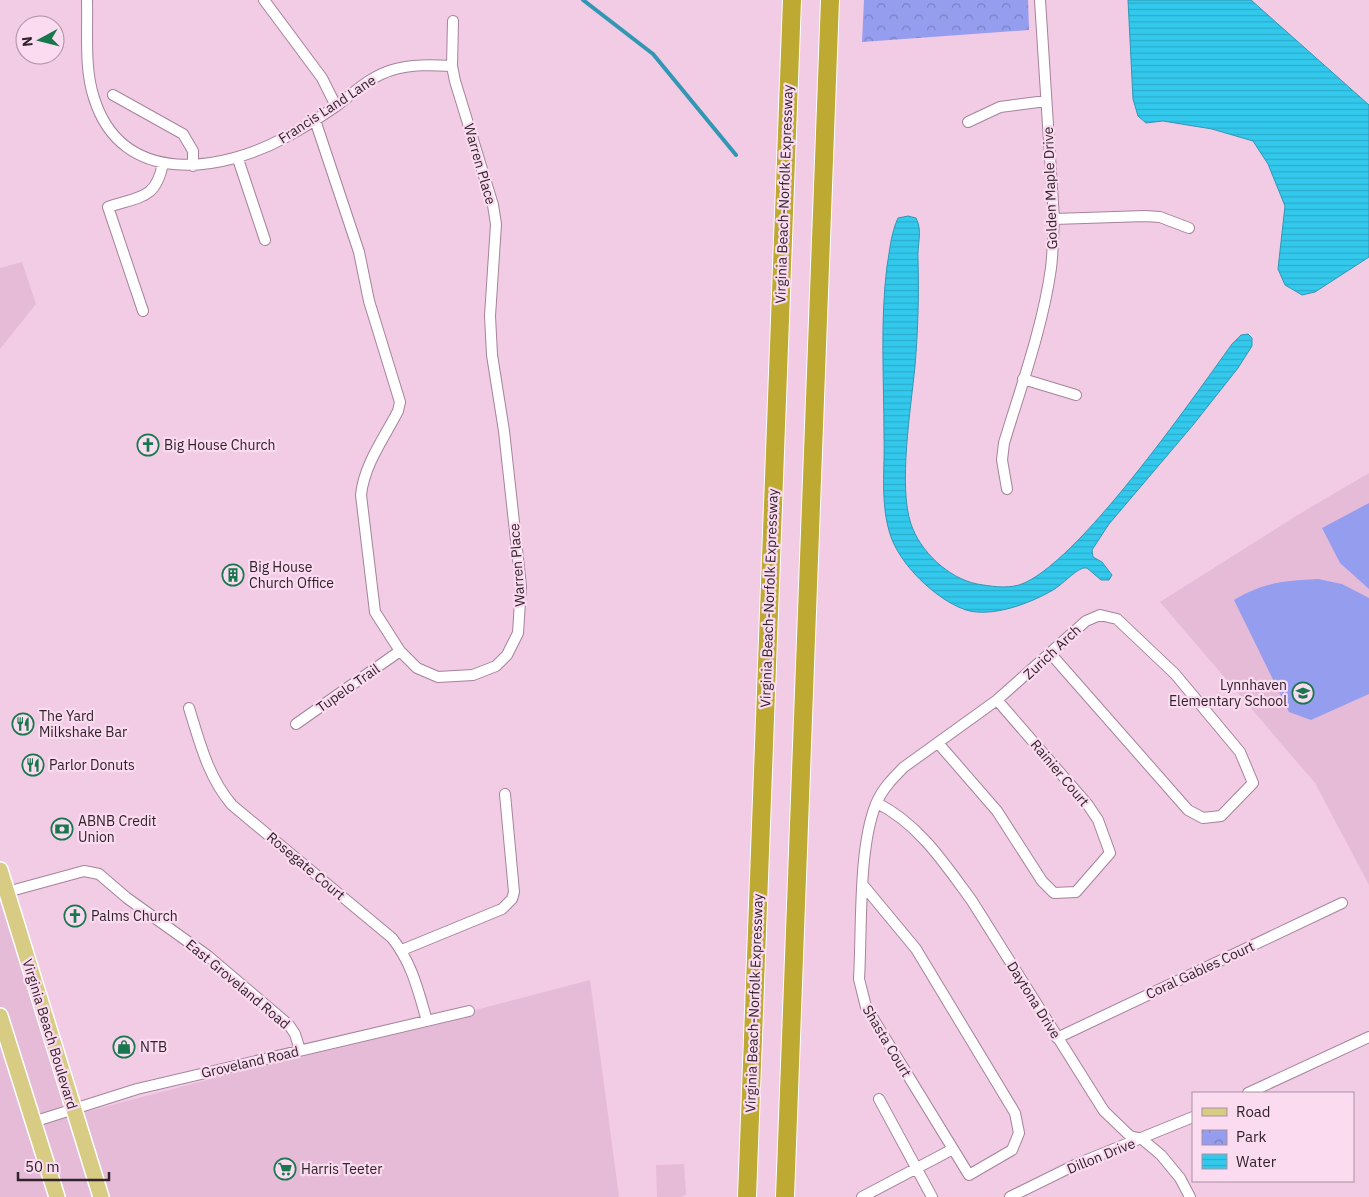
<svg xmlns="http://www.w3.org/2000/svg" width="1369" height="1197" viewBox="0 0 1369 1197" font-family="'IBM Plex Sans',sans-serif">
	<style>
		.built { fill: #e6bbd8 }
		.park { fill: url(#park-crowns) }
		.pitch { fill: #959def }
		.water { fill: url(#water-rules); stroke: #3297b3 }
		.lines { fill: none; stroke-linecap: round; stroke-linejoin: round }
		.stream { stroke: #3297b3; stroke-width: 4 }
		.minor-casing { stroke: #a6839b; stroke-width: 12 }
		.primary-casing { stroke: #fff; stroke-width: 18 }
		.motorway-casing { stroke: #fff; stroke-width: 20 }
		.minor { stroke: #fff; stroke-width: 10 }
		.primary { stroke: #d8cb84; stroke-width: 15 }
		.motorway { stroke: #bea932; stroke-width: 18 }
		.labels { text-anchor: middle; stroke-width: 4.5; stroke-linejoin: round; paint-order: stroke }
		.street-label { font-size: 14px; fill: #31232c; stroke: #fadbf0 }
		.poi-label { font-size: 14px; fill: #31232c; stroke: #fadbf0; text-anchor: start }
	</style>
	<defs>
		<pattern id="park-crowns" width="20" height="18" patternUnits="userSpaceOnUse" patternTransform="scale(1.25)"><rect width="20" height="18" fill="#959def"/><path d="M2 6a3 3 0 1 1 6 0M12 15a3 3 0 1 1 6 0" fill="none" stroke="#7a80c2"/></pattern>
		<pattern id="water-rules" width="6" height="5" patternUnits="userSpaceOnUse" patternTransform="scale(1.25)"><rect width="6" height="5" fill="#32c9ed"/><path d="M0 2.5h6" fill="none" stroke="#2daccb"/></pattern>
	</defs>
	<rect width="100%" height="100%" fill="#f2cbe5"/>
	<path class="built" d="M22 262 36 304 0 349V268Z
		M1369 473V885L1315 783 1160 602 1296 516Z
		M0 881 66 1117 590 980 619 1197H0Z
		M684 1164 686 1194 682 1197H657L656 1165Z"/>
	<path class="park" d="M864 0H1028L1029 30 862 42Z"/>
	<path class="pitch" d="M1369 503V589L1340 563 1322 528Z
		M1318 579 1342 584 1369 598V694L1311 720 1289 712 1234 600C1264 582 1283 581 1318 579Z"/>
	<path class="water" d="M1128 0H1251L1369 105V257L1315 292 1302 295 1285 285 1278 269 1285 206 1268 164 1253 141 1212 129 1163 121 1146 123 1138 116 1133 99Z
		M908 216 916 218C923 231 917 244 918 259 919 295 918 330 915 366 911 408 898 486 911 524 920 551 948 578 977 584 990 586 1005 589 1019 585 1076 567 1193 398 1232 344L1241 335 1248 334 1252 338V346L1238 368 1193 425 1109 524 1092 550 1093 557 1102 562 1112 575 1109 580H1101L1087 568H1083C1073 572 1063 584 1053 590 1031 603 992 618 966 610 936 600 899 564 890 534 880 502 885 469 884 436 884 379 880 322 887 266 890 249 891 233 898 218Z"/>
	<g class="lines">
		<path class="stream" d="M583 0 653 54 736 155"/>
		<g class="minor-casing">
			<path id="minor" d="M87 0C88 32 84 68 94 98 122 188 222 172 286 137 303 128 319 118 335 107 354 93 369 77 392 70 411 64 433 65 452 66
				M264 0 322 78 336 106
				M113 95 183 134 193 151V166
				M315 120 359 252 369 301 400 402 398 411C384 438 364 465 361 495L375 612 400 651 417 668 438 677 473 675 496 666 507 655 518 633 521 586 504 431 492 355 490 316 496 224 493 205 455 81 452 66 453 21
				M968 122 1000 107 1046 101
				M238 159 265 240
				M1054 219 1145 216 1160 217 1189 228
				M143 311 108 207C140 196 156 200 163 163
				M1023 379 1076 395
				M1007 489 1002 460 1004 443C1021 387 1043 326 1051 268 1053 252 1053 235 1054 219L1040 0
				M189 708C200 743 208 777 232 805L392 938C412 963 418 990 427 1021
				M296 724 400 651
				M938 743 997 811 1042 881 1054 893 1076 892 1110 853 1098 820 1088 805 997 700
				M877 803C919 824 945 864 972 901L1104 1111 1130 1136 1142 1139 1161 1155 1180 1178 1190 1197
				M863 885 916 949 1015 1113 1019 1133 1012 1150 969 1175 866 1007 859 979C862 930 858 848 876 804 882 789 893 778 904 767L997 700 1086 621 1100 615 1117 619 1175 674 1240 752 1253 783 1221 816 1203 818 1188 810 1050 653
				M7 892 84 871 99 874 127 898 208 956 289 1025 295 1034 300 1050
				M402 950 502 909 512 899 514 892 505 794
				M1057 1038 1342 903
				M1248 1093 1369 1037
				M879 1099 932 1197
				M33 1122 137 1089 469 1011
				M862 1197 953 1149
				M1010 1197 1077 1164 1193 1117"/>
		</g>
		<g class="primary-casing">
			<path id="primary" d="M0 870 101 1197
				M0 1016 57 1197"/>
		</g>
		<g class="motorway-casing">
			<path id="motorway" d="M747 1197 792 0
				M785 1197 830 0"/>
		</g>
		<use href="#minor" class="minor"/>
		<use href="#primary" class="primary"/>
		<use href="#motorway" class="motorway"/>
	</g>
	<defs>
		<g id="church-ring" transform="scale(1.125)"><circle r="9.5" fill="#fadbf0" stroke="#18774d" stroke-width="1.5"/><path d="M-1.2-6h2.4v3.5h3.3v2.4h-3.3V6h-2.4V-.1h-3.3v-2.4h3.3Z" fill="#18774d"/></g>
		<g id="building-ring" transform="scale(1.125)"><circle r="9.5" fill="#fadbf0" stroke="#18774d" stroke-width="1.5"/><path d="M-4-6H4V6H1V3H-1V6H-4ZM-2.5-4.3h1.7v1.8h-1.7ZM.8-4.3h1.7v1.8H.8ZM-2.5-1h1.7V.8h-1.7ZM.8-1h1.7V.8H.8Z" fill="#18774d"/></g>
		<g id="school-ring" transform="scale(1.125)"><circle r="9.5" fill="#fadbf0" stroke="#18774d" stroke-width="1.5"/><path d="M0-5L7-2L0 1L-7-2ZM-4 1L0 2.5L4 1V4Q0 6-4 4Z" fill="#18774d"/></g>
		<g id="restaurant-ring" transform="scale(1.125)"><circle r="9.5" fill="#fadbf0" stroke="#18774d" stroke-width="1.5"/><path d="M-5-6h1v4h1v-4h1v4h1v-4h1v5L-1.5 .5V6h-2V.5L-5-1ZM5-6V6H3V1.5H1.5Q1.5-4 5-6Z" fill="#18774d"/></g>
		<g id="bank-ring" transform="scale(1.125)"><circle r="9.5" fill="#fadbf0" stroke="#18774d" stroke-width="1.5"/><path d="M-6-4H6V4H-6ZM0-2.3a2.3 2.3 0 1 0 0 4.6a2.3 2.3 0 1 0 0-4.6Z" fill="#18774d"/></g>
		<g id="shop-ring" transform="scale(1.125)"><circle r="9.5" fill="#fadbf0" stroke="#18774d" stroke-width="1.5"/><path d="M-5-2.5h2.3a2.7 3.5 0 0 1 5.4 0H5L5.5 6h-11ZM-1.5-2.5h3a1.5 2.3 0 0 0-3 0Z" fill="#18774d"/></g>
		<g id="supermarket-ring" transform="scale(1.125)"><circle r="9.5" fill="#fadbf0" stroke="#18774d" stroke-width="1.5"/><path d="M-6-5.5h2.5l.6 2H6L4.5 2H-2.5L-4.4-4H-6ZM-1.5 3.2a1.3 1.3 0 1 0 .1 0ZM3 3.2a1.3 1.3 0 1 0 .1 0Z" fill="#18774d"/></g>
	</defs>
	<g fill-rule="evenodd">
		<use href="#church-ring" x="148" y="445"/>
		<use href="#building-ring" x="233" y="575"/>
		<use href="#school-ring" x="1303" y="693"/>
		<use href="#restaurant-ring" x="23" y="724"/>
		<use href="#restaurant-ring" x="33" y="765"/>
		<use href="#bank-ring" x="62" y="829"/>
		<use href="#church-ring" x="75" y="916"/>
		<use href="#shop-ring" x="124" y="1047"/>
		<use href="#supermarket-ring" x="285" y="1169"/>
	</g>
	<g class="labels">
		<g class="street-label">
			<text transform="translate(327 109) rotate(-33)" y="5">Francis Land Lane</text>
			<text transform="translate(480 164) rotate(74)" y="5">Warren Place</text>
			<text transform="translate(1050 188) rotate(-92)" y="5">Golden Maple Drive</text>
			<text transform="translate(784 194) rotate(-88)" y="5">Virginia Beach-Norfolk Expressway</text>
			<text transform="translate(517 565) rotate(-94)" y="5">Warren Place</text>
			<text transform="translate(769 598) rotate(-88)" y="5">Virginia Beach-Norfolk Expressway</text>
			<text transform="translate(1052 652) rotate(-43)" y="5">Zurich Arch</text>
			<text transform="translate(348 688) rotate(-35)" y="5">Tupelo Trail</text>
			<text transform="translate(1060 773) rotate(50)" y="5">Rainier Court</text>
			<text transform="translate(306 866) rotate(40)" y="5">Rosegate Court</text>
			<text transform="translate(1200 970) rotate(-25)" y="5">Coral Gables Court</text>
			<text transform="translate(238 984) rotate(40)" y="5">East Groveland Road</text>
			<text transform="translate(1034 1000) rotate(58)" y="5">Daytona Drive</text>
			<text transform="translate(754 1003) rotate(-88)" y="5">Virginia Beach-Norfolk Expressway</text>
			<text transform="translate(50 1034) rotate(73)" y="5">Virginia Beach Boulevard</text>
			<text transform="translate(887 1041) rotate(59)" y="5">Shasta Court</text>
			<text transform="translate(250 1062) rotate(-13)" y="5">Groveland Road</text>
			<text transform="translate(1101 1156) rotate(-22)" y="5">Dillon Drive</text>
		</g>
		<g class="poi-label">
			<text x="164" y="450">Big House Church</text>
			<text x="249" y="572">Big House<tspan x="249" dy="16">Church Office</tspan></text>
			<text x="1287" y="690" text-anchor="end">Lynnhaven<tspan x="1287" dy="16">Elementary School</tspan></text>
			<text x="39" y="721">The Yard<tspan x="39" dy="16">Milkshake Bar</tspan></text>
			<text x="49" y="770">Parlor Donuts</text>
			<text x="78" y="826">ABNB Credit<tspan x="78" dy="16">Union</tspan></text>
			<text x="91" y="921">Palms Church</text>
			<text x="140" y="1052">NTB</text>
			<text x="301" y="1174">Harris Teeter</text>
		</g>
	</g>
	<rect x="1192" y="1092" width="162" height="90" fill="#fadbf0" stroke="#aa91a2"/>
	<rect x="1202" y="1108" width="25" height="8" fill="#d8cb84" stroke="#aa91a2"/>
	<text x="1236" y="1117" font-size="15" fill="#31232c">Road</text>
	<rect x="1202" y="1130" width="25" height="15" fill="url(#park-crowns)" stroke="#aa91a2"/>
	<text x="1236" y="1142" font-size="15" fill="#31232c">Park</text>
	<rect x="1202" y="1154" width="25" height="15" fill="url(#water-rules)" stroke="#aa91a2"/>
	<text x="1236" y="1167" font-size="15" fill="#31232c">Water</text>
	<g transform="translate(40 40) rotate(263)"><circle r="24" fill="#fadbf0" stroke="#aa91a2"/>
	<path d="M0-4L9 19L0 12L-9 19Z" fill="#18774d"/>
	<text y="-8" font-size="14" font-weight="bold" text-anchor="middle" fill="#31232c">N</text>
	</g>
	<path d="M18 1172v8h91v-8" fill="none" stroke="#31232c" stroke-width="2.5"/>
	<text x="25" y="1172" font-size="15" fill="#31232c" stroke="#fadbf0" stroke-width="4" paint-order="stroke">50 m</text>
</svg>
